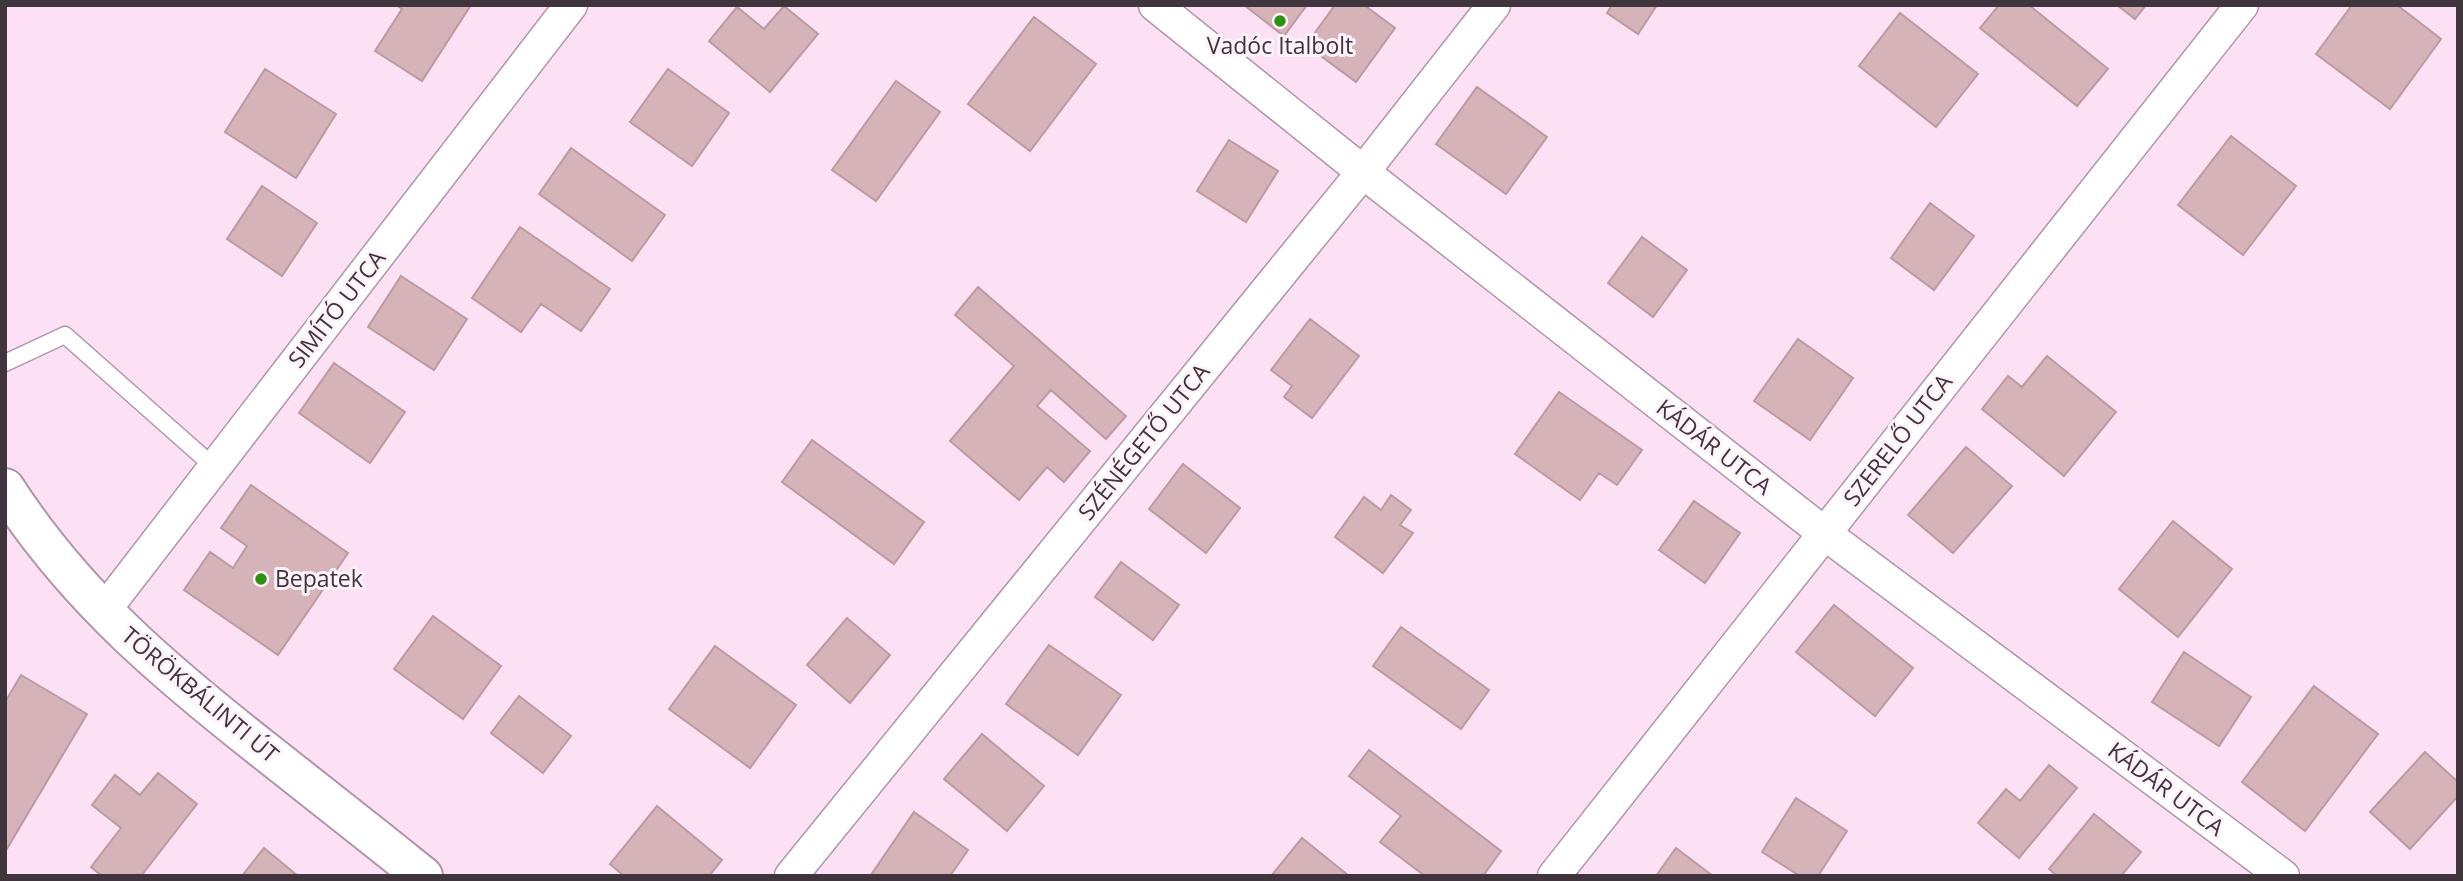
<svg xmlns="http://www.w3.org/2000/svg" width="2463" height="881" viewBox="0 0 2463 881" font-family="'Open Sans',sans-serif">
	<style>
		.building { fill: #d5b3b8; stroke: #bc9a9f; stroke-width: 2 }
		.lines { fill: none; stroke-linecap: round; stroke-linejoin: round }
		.lane-casing { stroke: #af96a9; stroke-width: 19 }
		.street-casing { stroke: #af96a9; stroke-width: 35 }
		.secondary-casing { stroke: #af96a9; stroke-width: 42 }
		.lane { stroke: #fff; stroke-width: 16 }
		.street { stroke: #fff; stroke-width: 32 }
		.secondary { stroke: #fff; stroke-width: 38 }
		.poi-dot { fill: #2d9111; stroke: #fef3fb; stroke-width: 2.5 }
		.labels { text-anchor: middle; stroke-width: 6; stroke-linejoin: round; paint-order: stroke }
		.poi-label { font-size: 23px; fill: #40353d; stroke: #fef3fb }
		.street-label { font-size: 23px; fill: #40353d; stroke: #fef3fb }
	</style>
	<rect width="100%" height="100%" fill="#fce0f4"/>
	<path class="building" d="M396 5H471L422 81 375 51 402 9Z
		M1244 5H1307L1284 36Z
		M1335 5H1364L1395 28 1356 82 1306 45Z
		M1612 5H1657L1638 34 1607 13Z
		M1999 5H2029L2108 69 2077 106 1980 28Z
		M2117 5H2146L2135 19Z
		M2352 5H2397L2441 39 2390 109 2316 54Z
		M784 6 818 34 770 92 709 41 737 7 764 29Z
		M1900 13 1978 74 1936 127 1859 66Z
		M1034 17 1096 64 1030 151 968 104Z
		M265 69 336 114 296 178 225 132Z
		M668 69 729 113 692 166 630 122Z
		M896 81 940 112 876 201 832 170Z
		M1477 87 1547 137 1506 194 1436 144Z
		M2231 136 2296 186 2243 255 2178 205Z
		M1229 140 1278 171 1246 222 1197 191Z
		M571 148 665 215 632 261 539 194Z
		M262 186 317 223 282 276 227 239Z
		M1930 203 1974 236 1934 290 1891 258Z
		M520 227 610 289 581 331 541 304 521 332 472 298Z
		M1642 237 1687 270 1653 317 1608 283Z
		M401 276 467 319 434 370 368 327Z
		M978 287 1126 416 1106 439 1051 390 1037 406 1090 451 1064 482 1047 467 1019 500 950 441 1014 366 955 315Z
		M1310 319 1359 356 1312 418 1284 397 1292 386 1271 370Z
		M1798 339 1853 378 1810 440 1754 401Z
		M2047 356 2116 412 2064 476 1982 409 2008 376 2022 387Z
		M334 363 405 412 370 463 299 413Z
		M1559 392 1642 450 1617 485 1599 473 1580 500 1515 454Z
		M812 440 924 522 894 564 782 482Z
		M1966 447 2012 486 1953 553 1908 515Z
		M1183 464 1240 508 1206 553 1149 509Z
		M251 485 348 553 278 655 184 590 210 552 233 568 247 546 221 528Z
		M1391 495 1411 510 1400 525 1413 533 1383 573 1335 537 1364 497 1381 510Z
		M1694 501 1740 533 1705 583 1659 550Z
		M2173 521 2232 569 2178 637 2119 589Z
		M1121 562 1179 605 1153 640 1095 597Z
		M1834 605 1913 668 1875 716 1796 652Z
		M433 616 501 666 463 719 394 669Z
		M847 618 890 655 850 703 807 665Z
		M1401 627 1489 690 1461 729 1373 666Z
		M1049 645 1121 695 1078 755 1006 704Z
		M715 646 796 705 750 768 669 709Z
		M2184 652 2251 697 2219 746 2152 702Z
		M21 675 87 714 5 852V702Z
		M2314 686 2378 734 2305 831 2242 782Z
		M519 696 571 736 543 773 491 733Z
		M982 734 1044 786 1007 831 944 779Z
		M1369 750 1501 851 1483 876H1425L1380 842 1401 816 1349 776Z
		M2425 752 2458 782V796L2410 849 2370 812Z
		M2049 765 2077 788 2019 858 1978 823 2006 789 2020 801Z
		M158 773 197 804 141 876H102L91 867 121 828 92 805 115 775 140 795Z
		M1796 798 1847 831 1818 876H1800L1762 852Z
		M657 806 722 860 709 876H624L610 864Z
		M914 812 968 850 950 876H872L871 875Z
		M2094 814 2141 852 2121 876H2057L2049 869Z
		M1302 838 1349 876H1271Z
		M264 848 298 876H242Z
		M1676 848 1713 876H1656Z"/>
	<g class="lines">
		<g class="lane-casing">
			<path id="lane" d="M5 363 65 335 214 467"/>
		</g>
		<g class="street-casing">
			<path id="street" d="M1155 5 1363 172 1824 533 2283 876
				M103 612 571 5
				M791 876 1363 172 1494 5
				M1554 876 2242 5"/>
		</g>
		<g class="secondary-casing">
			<path id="secondary" d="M5 488C76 598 167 674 269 754 321 795 372 835 423 876"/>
		</g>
		<use href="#lane" class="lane"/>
		<use href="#street" class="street"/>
		<use href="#secondary" class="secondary"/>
	</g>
	<g class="poi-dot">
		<circle cx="1280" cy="21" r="7"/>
		<circle cx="261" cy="579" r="7"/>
	</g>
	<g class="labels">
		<g class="poi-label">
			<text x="1280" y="54">Vadóc Italbolt</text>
			<text x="275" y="587" text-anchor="start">Bepatek</text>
		</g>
		<g class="street-label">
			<text transform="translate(337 309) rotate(-52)" y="8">SIMÍTÓ UTCA</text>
			<text transform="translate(1898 440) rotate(-52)" y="8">SZERELŐ UTCA</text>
			<text transform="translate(1144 442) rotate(-51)" y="8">SZÉNÉGETŐ UTCA</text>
			<text transform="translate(1714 447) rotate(38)" y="8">KÁDÁR UTCA</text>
			<text transform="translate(200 695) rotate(40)" y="8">TÖRÖKBÁLINTI ÚT</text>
			<text transform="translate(2166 789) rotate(37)" y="8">KÁDÁR UTCA</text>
		</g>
	</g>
	<rect width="2463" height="881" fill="none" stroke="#40353d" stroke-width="14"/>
</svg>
